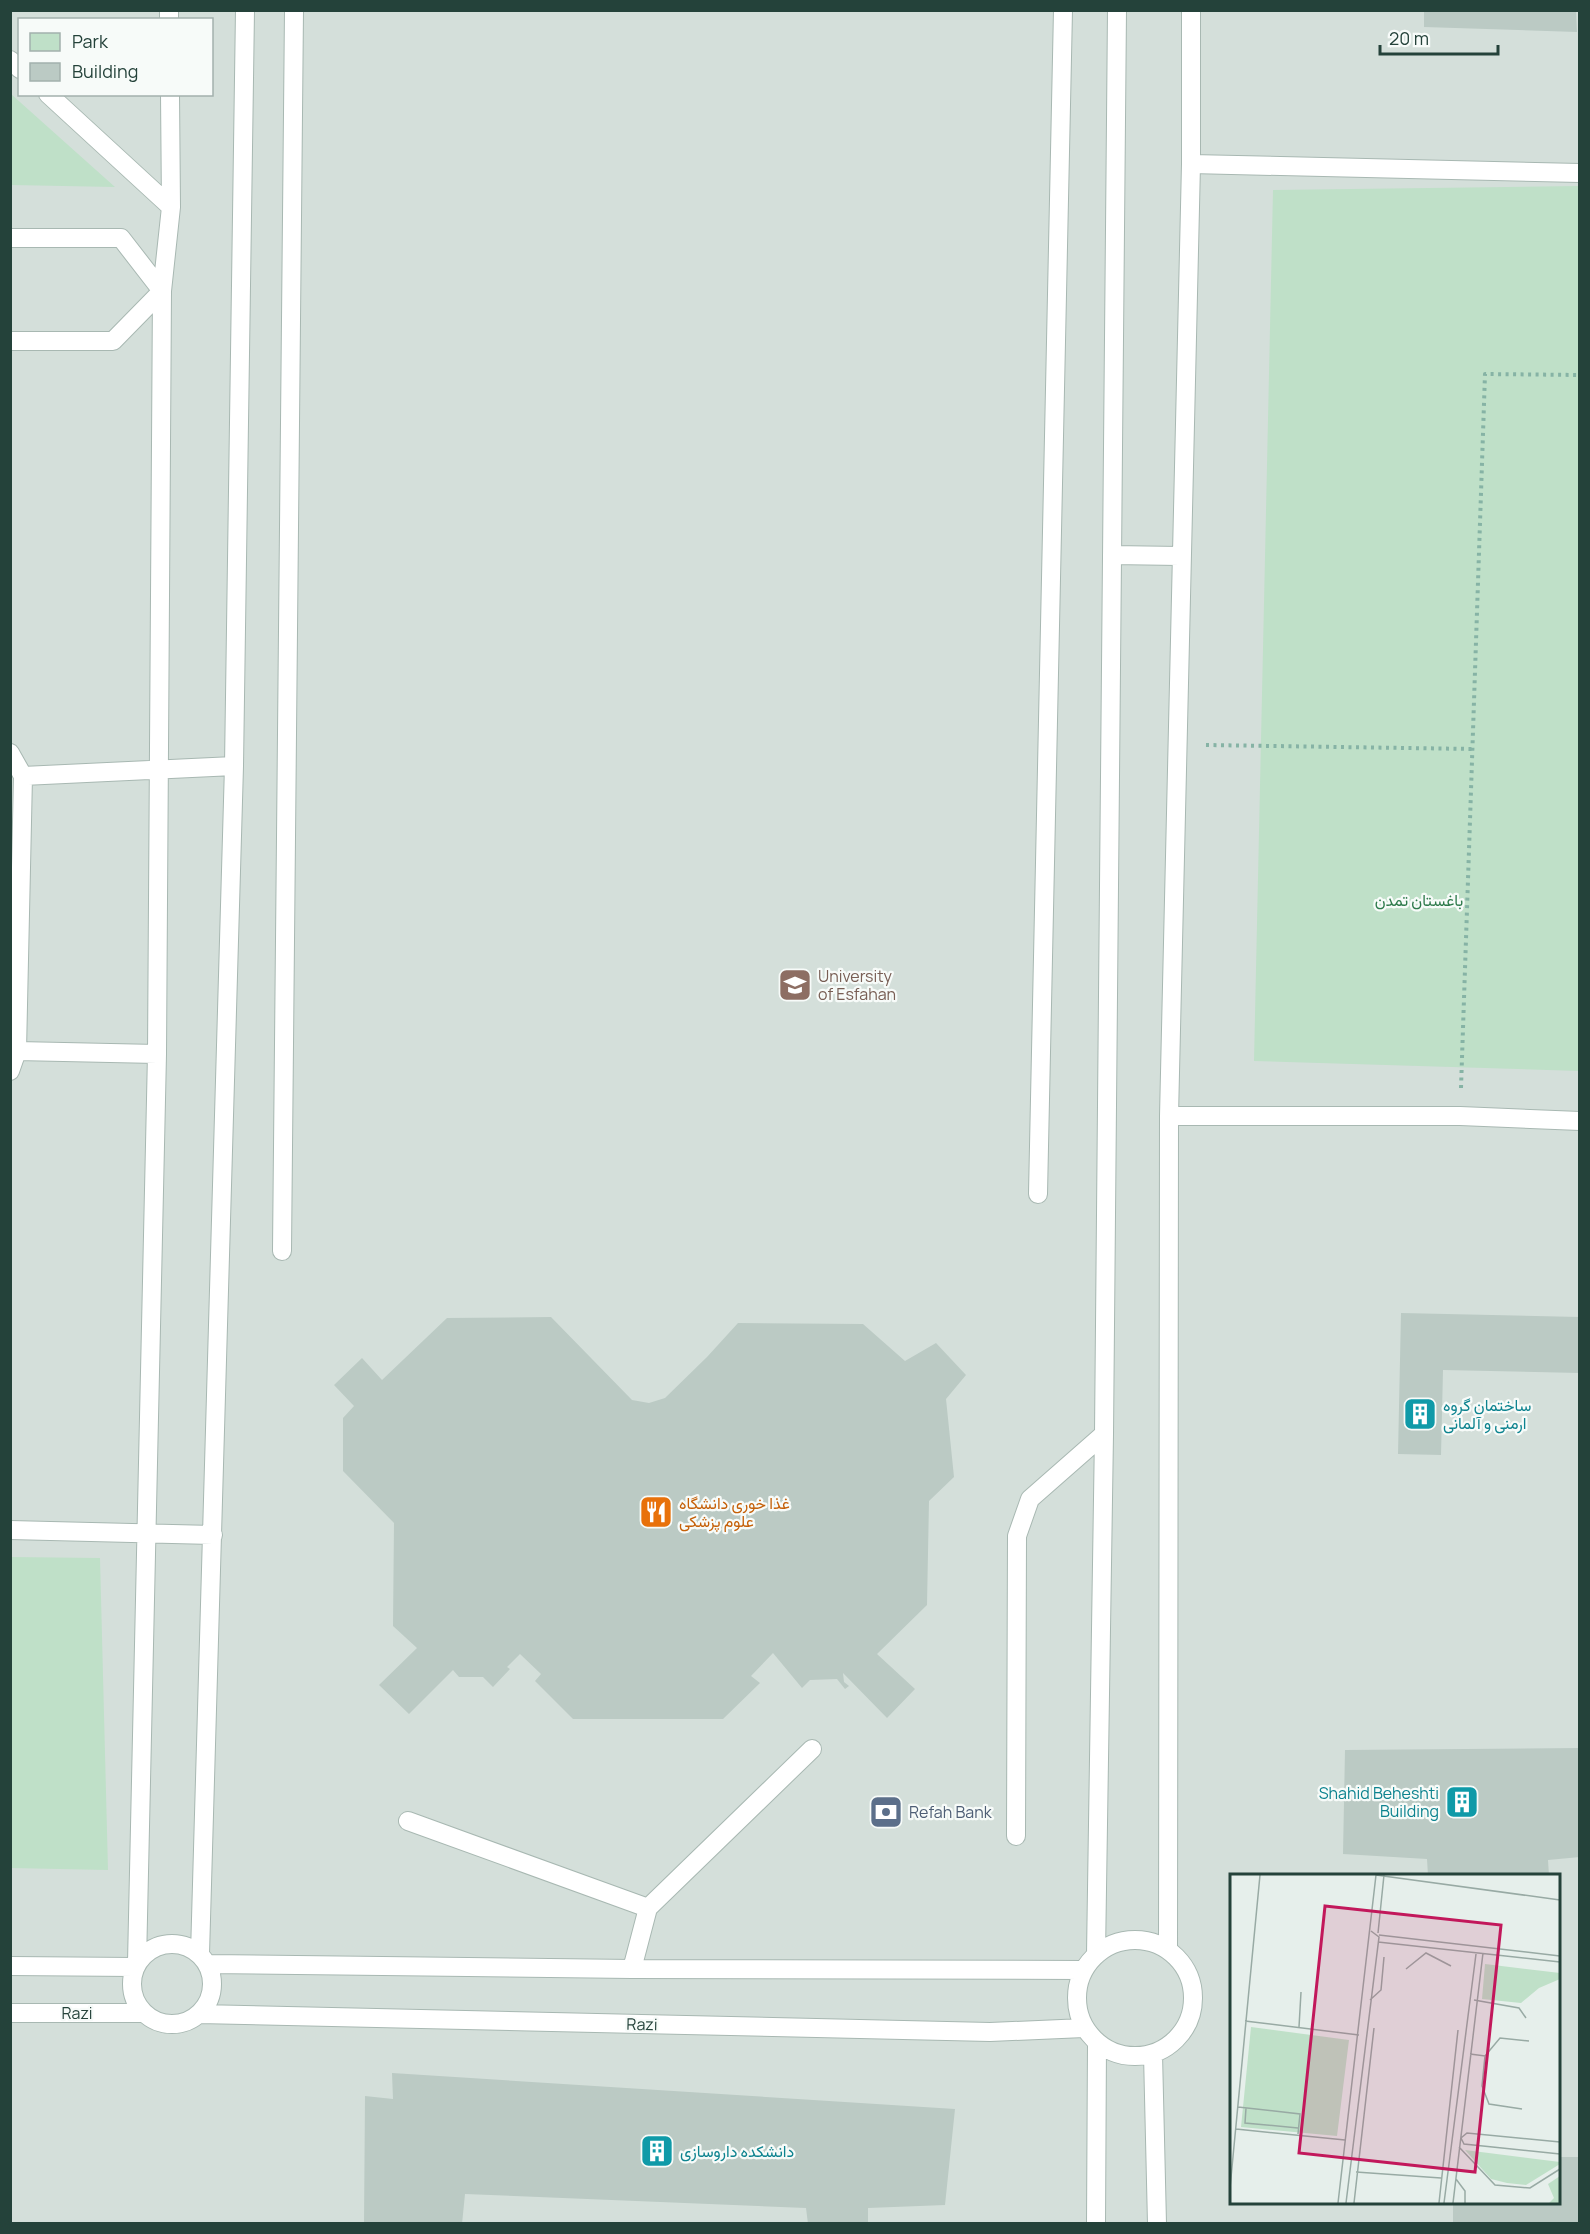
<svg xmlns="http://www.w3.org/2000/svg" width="1590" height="2234" viewBox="0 0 1590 2234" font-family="Manrope,Vazirmatn,sans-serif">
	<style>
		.built { fill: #d4dfda; fill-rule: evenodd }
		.green { fill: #bfe0c8 }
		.building { fill: #bbcac4 }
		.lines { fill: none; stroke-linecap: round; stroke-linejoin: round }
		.service-casing { stroke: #a8b8b2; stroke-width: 20 }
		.pedestrian-casing { stroke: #a8b8b2; stroke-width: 20 }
		.path { stroke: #86b3a5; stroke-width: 4; stroke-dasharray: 3 4.5; stroke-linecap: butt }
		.service { stroke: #fff; stroke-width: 18 }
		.pedestrian { stroke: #fff; stroke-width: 18 }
		.labels { text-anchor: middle; stroke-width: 4.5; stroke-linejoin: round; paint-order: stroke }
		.park-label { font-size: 16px; fill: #2d7a4b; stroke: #f7fbf9 }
		.education-label { font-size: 16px; fill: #785e54; stroke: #f7fbf9; text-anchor: start }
		.culture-label { font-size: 16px; fill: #0d838f; stroke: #f7fbf9; text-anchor: start }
		.food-label { font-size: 16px; fill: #c56008; stroke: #f7fbf9; text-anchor: start }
		.service-label { font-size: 16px; fill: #4e5e75; stroke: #f7fbf9; text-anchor: start }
		.street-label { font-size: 16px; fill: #24423a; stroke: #f7fbf9 }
		.inset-road { fill: none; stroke: #98aaa4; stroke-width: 1.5 }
		.view { fill: #c2185b; fill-opacity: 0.15; stroke: #c2185b; stroke-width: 3 }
		.inset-edge { fill: none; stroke: #24423a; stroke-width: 3 }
	</style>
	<rect width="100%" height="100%" fill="#e6efeb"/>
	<path class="built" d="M11 11H1579V2223L11 2224ZM20 20H212V94H20ZM1232 1876H1558V2202H1232Z"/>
	<path class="green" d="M11 94 115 187 11 185Z
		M1579 186V1071L1254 1061 1273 190Z
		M11 1557 100 1558 108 1870 11 1868Z"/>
	<path class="building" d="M1424 10H1576L1577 32 1424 27Z
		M1401 1313 1580 1317V1373L1443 1370 1441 1455 1398 1454Z
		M551 1317 632 1400 649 1403 665 1398 707 1357 738 1323 863 1324 905 1361 936 1343 966 1375 946 1399 954 1477 929 1501 927 1605 877 1654 915 1689 887 1718 843 1673 844 1682 849 1686 845 1689 837 1679 810 1680 802 1688 773 1653 751 1676 760 1683 723 1719H573L535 1681 541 1674 520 1654 507 1667 510 1669 493 1687 483 1677H459L453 1670 409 1714 379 1685 417 1648 393 1626 394 1523 343 1471V1418L354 1406 334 1385 362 1358 382 1380 447 1318Z
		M1580 1748V1857L1548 1860 1549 1876H1428L1427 1859 1343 1854 1345 1750Z
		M392 2073 955 2109 945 2205 868 2208V2224H808L806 2208 465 2194 462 2224H364L365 2096 393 2099Z
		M1558 2157H1580V2224H1453V2202H1558Z"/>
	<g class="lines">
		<g class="service-casing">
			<path id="service" d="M169 10V20
				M10 60 20 69
				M48 94 171 207
				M1191 164 1580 173
				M10 238H121L162 291 113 341H10
				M1112 555 1180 556
				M10 753 23 776 17 1051
				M23 776 234 766
				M10 1071 17 1051 157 1054
				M1169 1116H1460L1580 1121
				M10 1530 213 1535
				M408 1821 648 1908 812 1749
				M1016 1836 1017 1536 1030 1499 1104 1434
				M1077 1998a58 58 0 1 1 116 0a58 58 0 1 1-116 0Z
				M132 1984a40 40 0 1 1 80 0a40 40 0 1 1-80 0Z
				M1168 1949 1169 1116 1191 164V10
				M200 1954 234 766 245 10
				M1096 1954 1104 1434 1117 10
				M137 1963 157 1054 162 291 171 207 170 94
				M207 1964 632 1969 1084 1970
				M10 1966 134 1967
				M632 1969 648 1908
				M10 2013H144
				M199 2014 990 2032 1084 2028
				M1153 2054 1157 2224
				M1096 2224 1097 2043"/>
		</g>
		<g class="pedestrian-casing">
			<path id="pedestrian" d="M1038 1194 1063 10
				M282 1251 294 10"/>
		</g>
		<path class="path" d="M1206 745 1473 749
			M1461 1088 1485 374 1580 375"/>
		<use href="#service" class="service"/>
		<use href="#pedestrian" class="pedestrian"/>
	</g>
	<defs>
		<g id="university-square" transform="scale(1.725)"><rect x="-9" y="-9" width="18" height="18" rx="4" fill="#8d6e63" stroke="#f7fbf9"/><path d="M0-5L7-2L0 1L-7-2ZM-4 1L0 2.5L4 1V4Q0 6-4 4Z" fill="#fff"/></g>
		<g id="building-square" transform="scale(1.725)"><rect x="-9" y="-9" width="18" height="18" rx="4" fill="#0f9aa8" stroke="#f7fbf9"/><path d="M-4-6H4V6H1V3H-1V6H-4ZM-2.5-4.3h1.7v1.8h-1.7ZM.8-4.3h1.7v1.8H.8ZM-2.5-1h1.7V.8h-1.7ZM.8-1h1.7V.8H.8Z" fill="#fff"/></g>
		<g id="restaurant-square" transform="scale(1.725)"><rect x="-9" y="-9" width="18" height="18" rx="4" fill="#e8710a" stroke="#f7fbf9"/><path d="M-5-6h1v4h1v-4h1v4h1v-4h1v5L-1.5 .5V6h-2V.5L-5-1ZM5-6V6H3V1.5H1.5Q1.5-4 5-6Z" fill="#fff"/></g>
		<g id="bank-square" transform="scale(1.725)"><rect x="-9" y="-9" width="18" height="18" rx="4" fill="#5c6f8a" stroke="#f7fbf9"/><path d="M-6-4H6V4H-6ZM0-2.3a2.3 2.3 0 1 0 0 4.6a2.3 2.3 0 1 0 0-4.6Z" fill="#fff"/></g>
	</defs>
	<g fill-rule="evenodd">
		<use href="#university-square" x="795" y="985"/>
		<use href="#building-square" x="1420" y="1414"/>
		<use href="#restaurant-square" x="656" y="1512"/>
		<use href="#building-square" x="1462" y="1802"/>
		<use href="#bank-square" x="886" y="1812"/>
		<use href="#building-square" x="657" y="2151"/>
	</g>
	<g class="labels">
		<g class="park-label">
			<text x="1419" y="906">باغستان تمدن</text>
		</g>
		<g class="education-label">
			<text x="818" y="982">University<tspan x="818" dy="18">of Esfahan</tspan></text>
		</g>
		<g class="culture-label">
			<text x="1443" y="1411">ساختمان گروه<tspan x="1443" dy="18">ارمنی و آلمانی</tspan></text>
			<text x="1439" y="1799" text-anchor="end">Shahid Beheshti<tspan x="1439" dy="18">Building</tspan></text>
			<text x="680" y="2157">دانشکده داروسازی</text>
		</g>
		<g class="food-label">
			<text x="679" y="1509">غذا خوری دانشگاه<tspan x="679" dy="18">علوم پزشکی</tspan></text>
		</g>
		<g class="service-label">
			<text x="909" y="1818">Refah Bank</text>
		</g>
		<g class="street-label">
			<text x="77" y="2019">Razi</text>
			<text transform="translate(642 2024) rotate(1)" y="6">Razi</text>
		</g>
	</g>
	<g transform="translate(1230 1874)">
		<rect width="330" height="330" fill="#e6efeb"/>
		<path d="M255 90 330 99V105L309 114 291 129 252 125ZM21 153 119 166 107 262 11 253ZM235 276 330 288V290L296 311 277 309 261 305ZM330 302V329H319L324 324 318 310Z" fill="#bfe0c8"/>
		<path class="inset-road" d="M146 1 330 26M148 59 154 1M149 61 330 82M148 68 330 88M176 95 196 79 221 92M140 126 151 116 154 83M244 126 289 134 296 144M15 147 129 161M69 153 71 118M240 180 255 182 270 164 299 167M255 182 252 212 259 230 292 235M8 233 70 240 68 260M16 234 15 249 68 254M6 255 115 266M330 268 237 259 231 264 234 270 330 280M229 273 265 311 300 314 330 295M126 298 211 304M226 305 235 317V329M0 314 30 1M108 329 146 1M116 329 149 63 141 57M124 329 144 154M209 329 228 156M214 329 246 80M223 329 253 79"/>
		<path class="view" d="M95 32 271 51 245 298 69 279Z"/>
		<rect width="330" height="330" class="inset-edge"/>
	</g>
	<rect width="1590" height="2234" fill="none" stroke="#24423a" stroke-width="24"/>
	<rect x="18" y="18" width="195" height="78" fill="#f7fbf9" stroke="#a3b1ad" stroke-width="1.5"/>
	<rect x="30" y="33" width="30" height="18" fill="#bfe0c8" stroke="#a3b1ad" stroke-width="1.5"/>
	<text x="72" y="48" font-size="18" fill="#24423a">Park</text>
	<rect x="30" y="63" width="30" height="18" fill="#bbcac4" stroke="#a3b1ad" stroke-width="1.5"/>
	<text x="72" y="78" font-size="18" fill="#24423a">Building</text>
	<path d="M1380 45v9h118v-9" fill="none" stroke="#24423a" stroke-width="3"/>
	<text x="1389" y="45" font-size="18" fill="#24423a" stroke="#f7fbf9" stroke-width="4.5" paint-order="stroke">20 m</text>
</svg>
